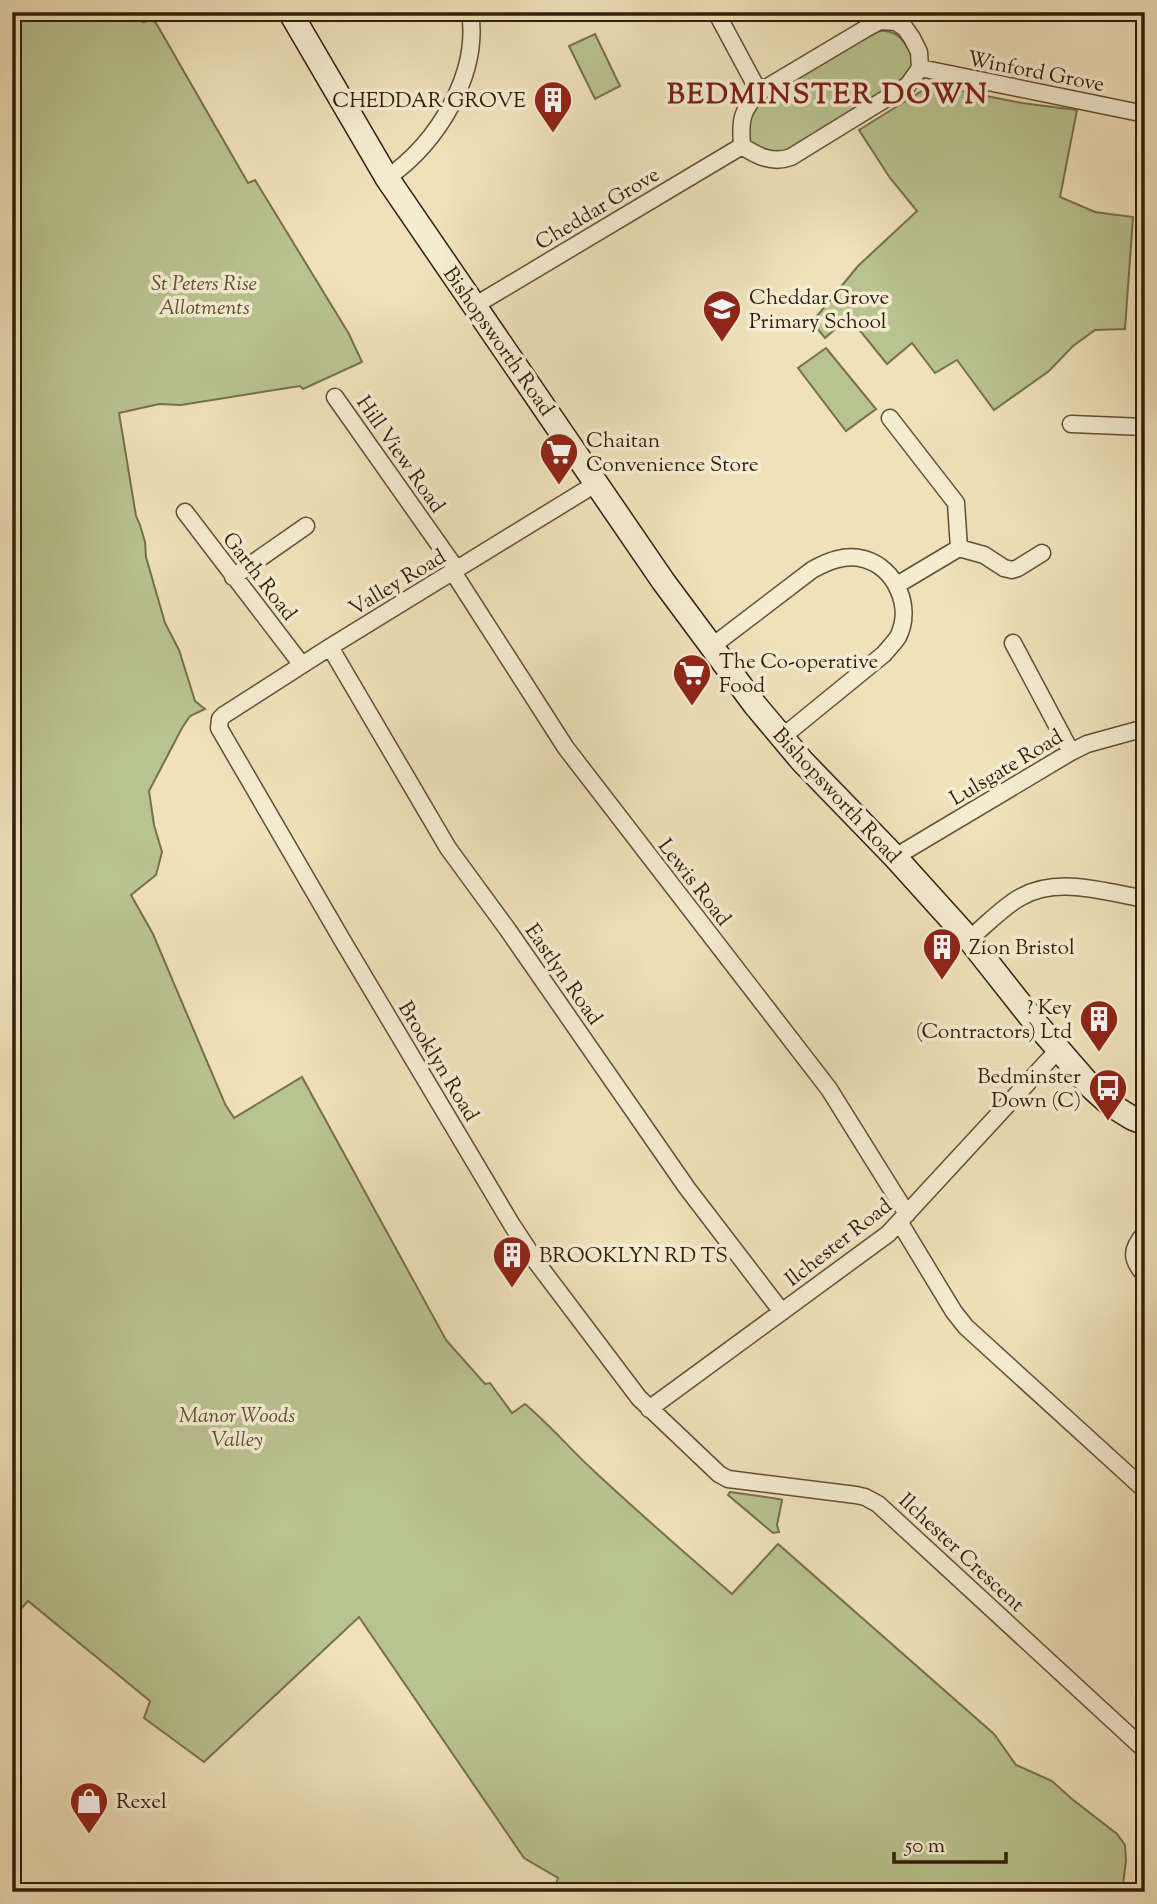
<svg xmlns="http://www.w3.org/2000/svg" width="1157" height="1904" viewBox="0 0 1157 1904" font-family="'Sorts Mill Goudy',serif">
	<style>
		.green { fill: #b9c390; stroke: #76704c; stroke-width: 2 }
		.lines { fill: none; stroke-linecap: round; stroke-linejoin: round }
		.street-casing { stroke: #624e34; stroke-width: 19 }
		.secondary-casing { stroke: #331d08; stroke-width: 26 }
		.street { stroke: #f5ecd2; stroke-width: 16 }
		.secondary { stroke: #f5ecd2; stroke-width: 23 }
		.labels { text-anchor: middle; stroke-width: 7; stroke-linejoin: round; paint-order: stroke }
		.street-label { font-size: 21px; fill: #331d08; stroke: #f5ecd2 }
		.poi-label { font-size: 21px; fill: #331d08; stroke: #f5ecd2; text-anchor: start }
		.park-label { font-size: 21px; font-style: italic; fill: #5b4f31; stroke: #f5ecd2 }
		.district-label { font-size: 28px; font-weight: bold; letter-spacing: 2px; fill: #7a1f14; stroke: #f5ecd2 }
	</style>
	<rect width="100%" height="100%" fill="#efe1ba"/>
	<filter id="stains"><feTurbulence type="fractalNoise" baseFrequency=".00286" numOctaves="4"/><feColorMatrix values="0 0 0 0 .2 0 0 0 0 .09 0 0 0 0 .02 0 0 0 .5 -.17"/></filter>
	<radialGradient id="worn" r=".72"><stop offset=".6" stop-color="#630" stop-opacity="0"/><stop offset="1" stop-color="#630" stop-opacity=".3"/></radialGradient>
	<path class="green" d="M12 12H137L143 22 151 20 156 23 248 183 255 180 349 334 362 362 303 389 300 386 181 405 159 404 119 413 136 516 140 525 145 542 146 557 165 623 179 650 195 701 205 709 190 716 182 728 149 791 154 825 162 852 156 875 131 895 153 934 225 1104 234 1118 302 1077 446 1340 485 1384 490 1383 512 1413 525 1404C550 1425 571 1450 595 1472 640 1514 686 1554 732 1594L778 1544 994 1734 1016 1765 1052 1781 1072 1799 1117 1834 1125 1845 1126 1861 1122 1892H553L558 1878 524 1858 359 1617 204 1762 144 1718 150 1701 28 1601 12 1619Z
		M875 31C899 29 904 40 914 59L912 70 906 80 802 145 775 154 755 146 748 140 746 123 757 103Z
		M595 34 620 86 595 99 569 46Z
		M926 84 1022 103 1077 110 1060 197 1095 212 1133 217 1125 329 1095 330 1073 346 1049 371 994 410 957 360 935 373 912 343 887 364 849 317 825 338 812 322 858 266 917 211 890 178 859 130 925 89Z
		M826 348 876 409 846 431 798 368Z
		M730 1492 779 1499 782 1500 777 1525 779 1532 773 1533 728 1495Z"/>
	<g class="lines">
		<g class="street-casing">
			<path id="street" d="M716 12 759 92
				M920 68 1145 114
				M387 178C437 143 480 75 470 12
				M474 306 742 146C740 121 741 111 759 92L865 29 880 21 896 22 905 28 912 38 919 52 920 68 908 85 791 157C773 164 757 156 742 146
				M335 397 457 570
				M890 418 956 503 959 548 897 585
				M1071 424 1145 427
				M597 483 330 647 224 715 220 719 219 728 341 938 512 1225 537 1263 639 1398 719 1474 728 1479 856 1495 865 1497 878 1504 1145 1750
				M185 512 302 665
				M959 548 984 555 1004 568 1012 570 1018 568 1042 553
				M453 572 566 748 829 1089 907 1214
				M233 577 306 526
				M1013 643 1071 752
				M330 647 448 848 508 930 687 1188 782 1312
				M711 647 812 570C828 561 845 554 864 559 896 568 913 607 898 637 894 643 888 649 884 654L781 738
				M895 857 1071 752 1087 744 1145 728
				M969 939C984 927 1005 905 1021 897 1058 876 1106 892 1145 899
				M900 1223 954 1312 966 1327 1145 1490
				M1145 1233C1131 1249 1130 1259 1145 1275
				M649 1409 888 1234 1058 1050"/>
		</g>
		<g class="secondary-casing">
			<path id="secondary" d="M290 12 387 178 663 581 755 705 802 761 895 857 969 939 1033 1020 1092 1088 1111 1105 1132 1118 1145 1123"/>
		</g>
		<use href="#street" class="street"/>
		<use href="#secondary" class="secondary"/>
	</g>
	<defs>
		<g id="building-pin" transform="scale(2.0125)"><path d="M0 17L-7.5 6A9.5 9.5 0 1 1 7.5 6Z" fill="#8f2418" stroke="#f5ecd2"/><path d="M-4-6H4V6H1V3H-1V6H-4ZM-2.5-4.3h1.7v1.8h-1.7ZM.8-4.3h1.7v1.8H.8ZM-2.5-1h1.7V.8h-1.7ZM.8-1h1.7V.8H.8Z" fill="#fff"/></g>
		<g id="school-pin" transform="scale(2.0125)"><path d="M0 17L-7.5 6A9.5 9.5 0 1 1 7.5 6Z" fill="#8f2418" stroke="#f5ecd2"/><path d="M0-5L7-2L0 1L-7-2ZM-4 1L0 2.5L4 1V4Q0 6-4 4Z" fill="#fff"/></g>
		<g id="supermarket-pin" transform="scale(2.0125)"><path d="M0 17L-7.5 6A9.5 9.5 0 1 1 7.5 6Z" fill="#8f2418" stroke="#f5ecd2"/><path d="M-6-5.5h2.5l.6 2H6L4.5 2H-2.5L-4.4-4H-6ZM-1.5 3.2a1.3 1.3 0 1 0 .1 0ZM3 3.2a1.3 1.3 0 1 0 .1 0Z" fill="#fff"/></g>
		<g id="bus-pin" transform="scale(2.0125)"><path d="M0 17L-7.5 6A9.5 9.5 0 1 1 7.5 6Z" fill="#8f2418" stroke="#f5ecd2"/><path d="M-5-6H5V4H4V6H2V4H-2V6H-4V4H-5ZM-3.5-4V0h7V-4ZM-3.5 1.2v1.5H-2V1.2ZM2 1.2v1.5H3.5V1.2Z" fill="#fff"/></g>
		<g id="shop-pin" transform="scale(2.0125)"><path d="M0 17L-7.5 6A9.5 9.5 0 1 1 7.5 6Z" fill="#8f2418" stroke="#f5ecd2"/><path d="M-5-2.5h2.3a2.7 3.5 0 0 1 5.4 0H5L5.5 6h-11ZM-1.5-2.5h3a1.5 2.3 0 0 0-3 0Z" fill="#fff"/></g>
	</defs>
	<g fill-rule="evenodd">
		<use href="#building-pin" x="553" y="100"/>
		<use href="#school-pin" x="722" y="309"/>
		<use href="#supermarket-pin" x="559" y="452"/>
		<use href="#supermarket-pin" x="692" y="673"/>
		<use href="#building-pin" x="942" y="947"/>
		<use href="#building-pin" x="1099" y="1019"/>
		<use href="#bus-pin" x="1108" y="1088"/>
		<use href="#building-pin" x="512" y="1255"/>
		<use href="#shop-pin" x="89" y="1801"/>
	</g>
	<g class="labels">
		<g class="street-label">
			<text transform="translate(1036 71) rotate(11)" y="7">Winford Grove</text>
			<text transform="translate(597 208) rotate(-31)" y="7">Cheddar Grove</text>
			<text transform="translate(499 341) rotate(55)" y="7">Bishopsworth Road</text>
			<text transform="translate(401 454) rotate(55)" y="7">Hill View Road</text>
			<text transform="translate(260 576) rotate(52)" y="7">Garth Road</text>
			<text transform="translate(397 582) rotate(-31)" y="7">Valley Road</text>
			<text transform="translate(1006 767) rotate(-31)" y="7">Lulsgate Road</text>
			<text transform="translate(837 795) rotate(47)" y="7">Bishopsworth Road</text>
			<text transform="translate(695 882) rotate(52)" y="7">Lewis Road</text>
			<text transform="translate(564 974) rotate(55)" y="7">Eastlyn Road</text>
			<text transform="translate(439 1061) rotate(59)" y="7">Brooklyn Road</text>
			<text transform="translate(838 1242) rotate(-38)" y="7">Ilchester Road</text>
			<text transform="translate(962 1552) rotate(43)" y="7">Ilchester Crescent</text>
		</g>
		<g class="poi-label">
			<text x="526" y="107" text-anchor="end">CHEDDAR GROVE</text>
			<text x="749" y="304">Cheddar Grove<tspan x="749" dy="24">Primary School</tspan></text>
			<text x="586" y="447">Chaitan<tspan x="586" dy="24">Convenience Store</tspan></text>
			<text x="719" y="668">The Co-operative<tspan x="719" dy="24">Food</tspan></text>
			<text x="969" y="954">Zion Bristol</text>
			<text x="1072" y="1014" text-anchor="end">? Key<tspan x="1072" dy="24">(Contractors) Ltd</tspan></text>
			<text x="1081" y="1083" text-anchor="end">Bedminster<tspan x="1081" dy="24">Down (C)</tspan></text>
			<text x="539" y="1262">BROOKLYN RD TS</text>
			<text x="116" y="1808">Rexel</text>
		</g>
		<g class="park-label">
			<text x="204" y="290">St Peters Rise<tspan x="204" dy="24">Allotments</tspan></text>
			<text x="237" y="1422">Manor Woods<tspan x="237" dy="24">Valley</tspan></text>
		</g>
		<g class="district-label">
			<text x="828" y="103">BEDMINSTER DOWN</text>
		</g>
	</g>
	<rect width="1157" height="1904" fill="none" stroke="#efe1ba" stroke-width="42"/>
	<rect x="14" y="14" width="1129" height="1876" fill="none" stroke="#331d08" stroke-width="3.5"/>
	<rect x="21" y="21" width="1115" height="1862" fill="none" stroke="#331d08" stroke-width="2"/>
	<path d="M894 1852v10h112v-10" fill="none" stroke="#331d08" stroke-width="3.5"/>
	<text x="905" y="1852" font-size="21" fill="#331d08" stroke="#f5ecd2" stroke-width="5" paint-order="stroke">50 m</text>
	<rect width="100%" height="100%" filter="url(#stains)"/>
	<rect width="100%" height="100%" fill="url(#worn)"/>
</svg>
